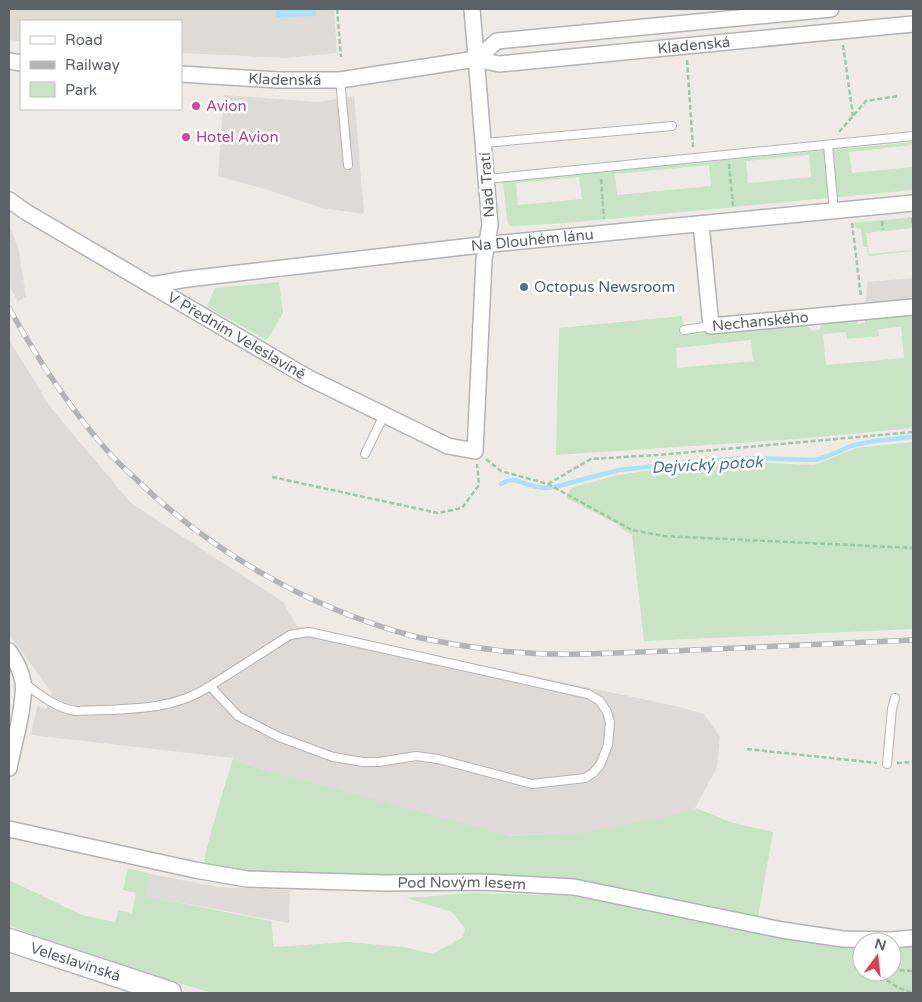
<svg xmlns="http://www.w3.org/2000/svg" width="922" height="1002" viewBox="0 0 922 1002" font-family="'Varela Round',sans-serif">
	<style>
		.industrial { fill: #dddad8 }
		.education { fill: #dedad4 }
		.green { fill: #c8e4c4; fill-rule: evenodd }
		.water { fill: #ace1f8 }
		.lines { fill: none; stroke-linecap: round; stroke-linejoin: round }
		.stream { stroke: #ace1f8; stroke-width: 4.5 }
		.lane-casing { stroke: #b1b3b7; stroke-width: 10 }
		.street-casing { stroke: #b1b3b7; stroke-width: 18 }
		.secondary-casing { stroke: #b2b5b9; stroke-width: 25 }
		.path { stroke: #9fc6a5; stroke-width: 2.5; stroke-dasharray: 5 2.5; stroke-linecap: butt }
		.lane { stroke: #fff; stroke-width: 8 }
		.street { stroke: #fff; stroke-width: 15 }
		.secondary { stroke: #fff; stroke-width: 22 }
		.rail-casing { stroke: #b3b4b5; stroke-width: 5.5 }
		.rail { stroke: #fff; stroke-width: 4; stroke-dasharray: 11; stroke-linecap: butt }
		.hotel-dot { fill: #d1479c; stroke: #fff; stroke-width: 2 }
		.service-dot { fill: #5c6f8a; stroke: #fff; stroke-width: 2 }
		.labels { text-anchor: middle; stroke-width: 5; stroke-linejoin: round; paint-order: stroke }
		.street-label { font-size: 15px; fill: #5d6165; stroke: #fff }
		.hotel-label { font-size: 15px; fill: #b23c85; stroke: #fff; text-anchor: start }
		.service-label { font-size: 15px; fill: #4e5e75; stroke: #fff; text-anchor: start }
		.water-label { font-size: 16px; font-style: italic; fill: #437798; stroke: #fff }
	</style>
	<rect width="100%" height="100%" fill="#eeebe6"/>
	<path class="industrial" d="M224 95 318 102 354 96 364 214 322 208 268 190 218 176Z
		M9 225 18 247 26 296 18 302 9 285Z
		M913 278V299L866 302 867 282Z
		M9 340 51 408 131 503 283 602 297 626 680 707 704 714 720 737 717 767 693 812 595 832 504 836 243 764 233 758 31 735 37 706 46 709 52 693 9 634Z
		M150 874 218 887 290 890 289 923 144 896Z"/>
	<path class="education" d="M9 9H334L337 53 287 58 181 53V21H21V41L9 40Z"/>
	<path class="green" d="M913 142V145L849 152 852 173 913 167V190L566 223 510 226 507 220 503 181ZM809 155 811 177 748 183 746 161ZM709 165 711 186 617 195 615 174ZM579 177 582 199 518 205 516 183Z
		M913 217V228L866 233 869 254 913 250V251L868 256 867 247H863L861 229 857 228 853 223Z
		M279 282 283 313 267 340 207 307 215 288Z
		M913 314V428L797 439 556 455 559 328 682 316 684 335 806 324 812 331 819 330 823 322 856 319 858 324 865 323V318ZM901 327 904 358 826 365 823 334 846 332 847 339 879 336 878 329ZM751 340 753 361 677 368 676 348Z
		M913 442V629L644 641 632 535 615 523 567 498 571 488 618 475 680 466 741 462 814 465 856 448Z
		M233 758 243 764 508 836 588 832 694 811 696 808 730 822 773 832 758 917 571 879 249 872 204 862 210 835Z
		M128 868 150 874 145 896 271 921 274 947 348 942 404 947 433 954 463 937 465 929 452 912 406 898 474 893 573 896 827 946 862 947V972H892V947L913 945V993H212C144 972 74 953 9 925V880L82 915 115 922 119 910 132 913 136 893 123 890Z"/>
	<path class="water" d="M276 9H316V16L276 17Z"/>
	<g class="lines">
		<path class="stream" d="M501 484C512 476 522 483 533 486 540 488 547 488 554 487L619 470 682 463 746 458 815 460 828 456 851 446 874 441 913 437"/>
		<g class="lane-casing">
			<path id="lane" d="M340 80 348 165
				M484 143 672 126
				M828 145 834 211
				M487 179 913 136
				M684 330 711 326
				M365 454 384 415
				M24 683C40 695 56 708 76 711 121 709 172 712 210 686L290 635 309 632 588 694 600 701 607 712 610 722 608 745 600 765 593 773 585 778 532 784 438 759 416 756 379 762H363L333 757 279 737 238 716 210 686
				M887 764 892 709 895 698"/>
		</g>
		<g class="street-casing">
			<g id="street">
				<path d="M476 59 497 41 831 9"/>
				<path d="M9 61 21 63"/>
				<path id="s1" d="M181 74 277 80H340L476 59 499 64 913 24"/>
				<path id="s2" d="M9 200 26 212 307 377 448 446 475 451 484 260 490 225 472 9"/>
				<path id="s3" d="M701 224 711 326 913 307"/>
				<path id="s4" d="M151 285 187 279 472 246 913 203"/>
				<path d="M9 651C16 661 21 670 23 682 26 702 13 747 9 768"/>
				<path id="s5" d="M9 829 195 870 247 879 384 883 482 882 574 887 782 930 843 939 891 940 913 938"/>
			</g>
		</g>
		<g class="secondary-casing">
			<g id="secondary">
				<path id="s6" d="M9 940 170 993"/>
			</g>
		</g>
		<path class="path" d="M337 9 341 57
			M843 45 853 116
			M687 60 693 147
			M839 132 866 101 898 96
			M729 164 733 206
			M601 179 604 219
			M912 218 913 225
			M882 221 883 230
			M852 223 861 297
			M486 459 501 471 548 484 632 530 664 536 913 548
			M272 477 438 513 462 508 479 485 477 464
			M548 484 591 459 658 455 913 432
			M747 749 877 763
			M897 763 913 762
			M853 955 857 961 862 964
			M892 970 913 971
			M874 972 899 988 913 993"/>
		<use href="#lane" class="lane"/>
		<use href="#street" class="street"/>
		<use href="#secondary" class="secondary"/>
		<g class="rail-casing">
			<path id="rail" d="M9 308C38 360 70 409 110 454 119 464 130 473 140 483 215 554 309 607 409 635 439 643 471 647 502 651 557 657 613 653 668 651 750 648 832 644 913 640"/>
		</g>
		<use href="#rail" class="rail"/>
	</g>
	<g class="hotel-dot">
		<circle cx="196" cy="106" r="5"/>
		<circle cx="186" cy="137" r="5"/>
	</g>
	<circle class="service-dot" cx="524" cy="287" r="5"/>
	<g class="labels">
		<g class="street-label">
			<text dy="5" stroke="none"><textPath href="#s1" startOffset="516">Kladenská</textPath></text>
			<text dy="5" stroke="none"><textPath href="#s1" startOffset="104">Kladenská</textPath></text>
			<text transform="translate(487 185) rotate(-94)" y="5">Nad Tratí</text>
			<text dy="5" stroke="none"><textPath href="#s4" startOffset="384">Na Dlouhém lánu</textPath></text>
			<text dy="5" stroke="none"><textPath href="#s3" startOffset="152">Nechanského</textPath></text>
			<text dy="5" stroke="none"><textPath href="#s2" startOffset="265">V Předním Veleslavíně</textPath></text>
			<text dy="5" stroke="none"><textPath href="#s5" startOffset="458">Pod Novým lesem</textPath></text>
			<text dy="5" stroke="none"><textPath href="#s6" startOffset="70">Veleslavínská</textPath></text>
		</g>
		<g class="hotel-label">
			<text x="206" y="111">Avion</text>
			<text x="196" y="142">Hotel Avion</text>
		</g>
		<g class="service-label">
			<text x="534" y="292">Octopus Newsroom</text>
		</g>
		<g class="water-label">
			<text transform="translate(707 464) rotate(-3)" y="6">Dejvický potok</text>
		</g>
	</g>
	<rect width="922" height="1002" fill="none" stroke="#5d6165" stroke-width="20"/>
	<rect x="20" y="20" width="162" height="90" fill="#ffffff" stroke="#bec0c1"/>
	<rect x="30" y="36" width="25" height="8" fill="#ffffff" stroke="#bec0c1"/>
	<text x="65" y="45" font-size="15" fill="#5d6165">Road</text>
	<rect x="30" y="61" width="25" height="8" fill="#b3b4b5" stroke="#bec0c1"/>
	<text x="65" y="70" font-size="15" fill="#5d6165">Railway</text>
	<rect x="30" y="82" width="25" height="15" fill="#c8e4c4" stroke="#bec0c1"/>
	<text x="65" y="95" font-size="15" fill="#5d6165">Park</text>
	<g transform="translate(877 957) rotate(15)"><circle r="24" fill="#ffffff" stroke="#bec0c1"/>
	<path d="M0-4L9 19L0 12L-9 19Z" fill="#db3f47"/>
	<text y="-8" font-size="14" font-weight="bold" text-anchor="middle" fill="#5d6165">N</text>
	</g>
</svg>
